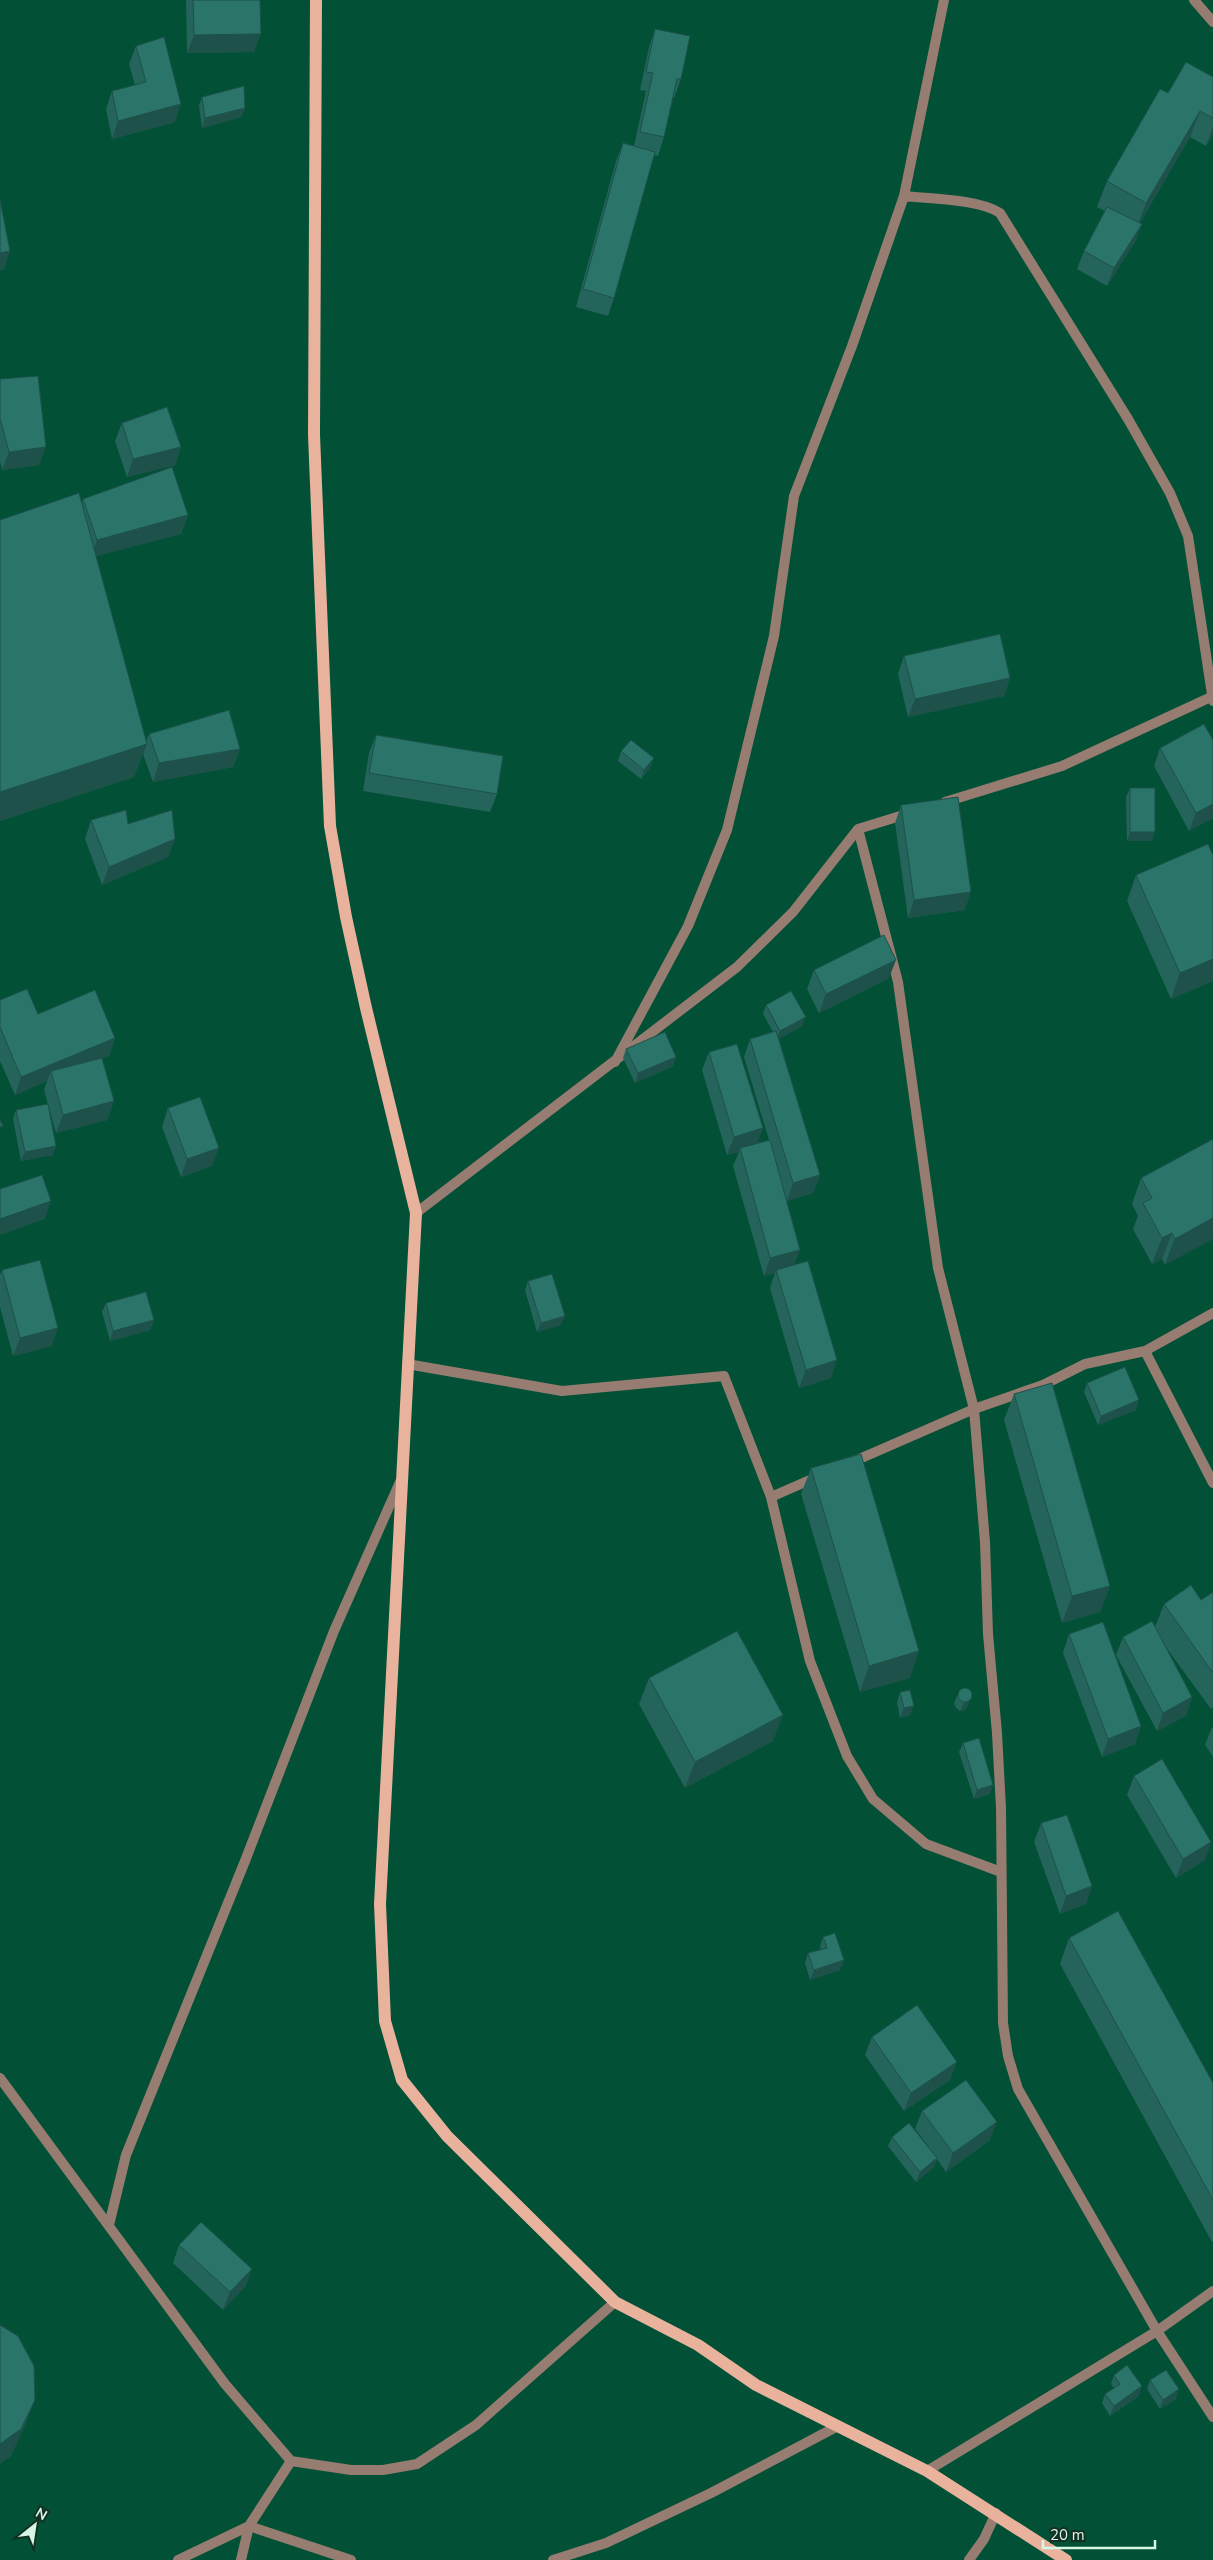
<svg xmlns="http://www.w3.org/2000/svg" width="1213" height="2560" viewBox="0 0 1213 2560" font-family="'Nunito Sans',sans-serif">
	<style>
		.lines { fill: none; stroke-linecap: round; stroke-linejoin: round }
		.street { stroke: #977c71; stroke-width: 10 }
		.primary { stroke: #e9b29d; stroke-width: 12 }
		.wall { fill: #24645b }
		.shaded-wall { fill: #1d514a }
		.building { fill: #2a746a; stroke: #1d514a }
	</style>
	<rect width="100%" height="100%" fill="#025036"/>
	<g class="lines">
		<path class="street" d="M1194 0 1213 22
			M904 196C929 199 980 199 1000 213L1128 419 1170 493 1188 536 1213 701
			M945 802 1062 766 1211 697
			M858 829 898 982 938 1268 974 1409 985 1542 988 1634 997 1733 1001 1808 1003 2023 1008 2056 1018 2089 1157 2331 1213 2417
			M615 1062 688 926 727 830 774 636 794 496 852 346 904 196 944 0
			M416 1213 737 967 793 912 858 829 910 813
			M1145 1351 1213 1483
			M407 1364 562 1391 724 1376 771 1497 819 1476
			M850 1463 974 1409 1043 1385 1085 1364 1145 1351 1213 1313
			M771 1497 810 1661 847 1756 873 1799 926 1844 1001 1872
			M0 2078 225 2384 291 2461 351 2470H383L417 2464 476 2425 615 2302
			M109 2225 126 2155 245 1861 334 1631 400 1482
			M927 2471 1157 2331 1213 2291
			M178 2560 249 2526 291 2461
			M241 2560 249 2526 351 2560
			M553 2560 606 2543 711 2493 838 2426
			M969 2560 984 2539 996 2513"/>
		<path class="primary" d="M316 0 314 435 330 826 346 917 366 1008 416 1213 380 1904 385 2021 402 2080 447 2136 615 2302 698 2345 756 2385 927 2471 1066 2560"/>
	</g>
	<path class="wall" d="M186 0H260L254 52 187 53Z
		M655 29 681 79 674 98 673 97 664 137 658 156 654 155 614 298 608 316 576 307 616 161 623 143 634 146 646 91 640 90 649 47Z
		M136 46 175 122 112 139 106 109 112 91 135 85 129 64Z
		M1213 77V134L1206 146 1190 137 1140 223 1142 224 1135 242 1107 286 1077 269 1084 251 1105 211 1097 207 1107 181Z
		M202 97 245 108 241 117 202 128 199 106Z
		M0 379 39 465 2 470 0 461Z
		M122 423 181 447 175 465 127 477 115 441Z
		M83 499 188 515 181 534 96 556 146 742 149 734 240 749 233 767 153 782 143 754 134 777 0 821V520L81 504Z
		M904 656 1010 678 1004 696 908 717 898 674Z
		M376 735 497 794 490 812 363 791 369 753Z
		M1213 740V818L1189 831 1154 766 1160 748Z
		M621 751 650 768 641 779 618 761Z
		M1130 788 1152 841H1127L1126 797Z
		M901 805 965 910 908 918 895 823Z
		M91 820 128 824 175 839 168 857 102 885 85 839Z
		M1136 875 1213 981 1171 999 1127 901Z
		M814 970 889 978 819 1013 807 989Z
		M0 1000 38 1014 115 1038 109 1056 102 1058 114 1101 107 1120 56 1133 44 1090 47 1081 15 1095 0 1061Z
		M766 1005 802 1026 779 1039 820 1175 813 1193 787 1201 780 1176 800 1250 794 1264 831 1378 799 1388 770 1288 775 1273 764 1276 733 1166 739 1152 727 1155 702 1070 709 1052 763 1128 757 1143 769 1140 744 1057 750 1039 773 1032 763 1014Z
		M626 1049 676 1057 673 1066 635 1083 623 1058Z
		M168 1108 212 1166 181 1177 162 1127Z
		M16 1110 53 1155 21 1161 13 1119Z
		M1213 1139 1165 1265 1162 1259 1152 1264 1133 1229 1138 1216 1132 1204 1141 1178Z
		M2 1270 52 1346 13 1356 0 1307V1275Z
		M528 1281 561 1325 537 1332 525 1290Z
		M106 1303 154 1320 150 1330 110 1341 102 1312Z
		M1087 1383 1136 1410 1098 1425 1084 1392Z
		M1014 1394 1110 1586 1100 1612 1062 1623 1004 1420Z
		M811 1468 910 1678 860 1692 801 1494Z
		M1213 1592V1707L1211 1709 1165 1646 1192 1697 1186 1716 1157 1731 1116 1655 1123 1637 1155 1627 1164 1604 1201 1600Z
		M1069 1634 1141 1726 1135 1744 1102 1757 1063 1653Z
		M649 1678 773 1741 685 1788 639 1704Z
		M900 1692 910 1715 900 1718 897 1702Z
		M958 1694 972 1696 965 1710 960 1711 956 1708 954 1703Z
		M1212 1727 1213 1729V1757L1205 1745Z
		M963 1743 990 1794 974 1799 959 1752Z
		M1134 1776 1211 1842 1205 1860 1176 1878 1127 1795Z
		M1041 1823 1092 1886 1086 1904 1060 1914 1034 1842Z
		M823 1937 840 1970 810 1980 805 1963 808 1953 821 1949 820 1946Z
		M1069 1938 1213 2083V2241L1212 2242 1060 1964Z
		M872 2037 950 2080 904 2111 865 2055Z
		M922 2111 990 2140 946 2172 937 2159 934 2167 916 2182 888 2146 892 2137 928 2146 915 2129Z
		M179 2245 252 2269 245 2287 223 2310 173 2263Z
		M1114 2375 1139 2396 1110 2416 1102 2403 1105 2394 1114 2388 1111 2384Z
		M1150 2380 1176 2399 1160 2409 1147 2389Z"/>
	<path class="shaded-wall" d="M261 34 254 52 187 53 194 35Z
		M181 104 175 122 112 139 118 121Z
		M245 108 241 117 202 128 205 118Z
		M1200 111 1190 137 1136 230 1146 203Z
		M1213 127V134L1206 146Z
		M1142 224 1135 242 1107 286 1114 268Z
		M10 251 4 270H0V253Z
		M46 447 39 465 2 470 9 452Z
		M181 447 175 465 127 477 133 459Z
		M188 515 181 534 90 558 97 540Z
		M1010 678 1004 696 908 717 915 699Z
		M147 744 134 777 0 821V792Z
		M240 749 233 767 153 782 159 763Z
		M654 758 650 768 641 779 644 770Z
		M1213 804V818L1189 831 1196 813Z
		M1130 832H1155L1152 841H1127Z
		M175 839 168 857 102 885 109 867Z
		M971 892 965 910 908 918 914 900Z
		M1213 959V981L1171 999 1180 973Z
		M896 960 889 978 819 1013 826 994Z
		M806 1017 802 1026 777 1040 780 1031Z
		M115 1038 109 1056 53 1079 51 1071 47 1081 15 1095 21 1077Z
		M676 1057 673 1066 635 1083 638 1073Z
		M114 1101 107 1120 56 1133 63 1115Z
		M763 1128 756 1146 740 1148 739 1152 727 1155 734 1137Z
		M56 1146 53 1155 21 1161 25 1152Z
		M219 1148 212 1166 181 1177 187 1159Z
		M820 1175 813 1193 787 1201 793 1183Z
		M51 1201 45 1219 0 1235V1219Z
		M1213 1218V1239L1165 1265 1175 1239Z
		M1172 1233 1162 1259 1152 1264 1162 1238Z
		M800 1250 793 1268 776 1270 775 1273 764 1276 770 1258Z
		M565 1316 561 1325 537 1332 541 1323Z
		M154 1320 150 1330 110 1341 113 1331Z
		M58 1328 52 1346 13 1356 20 1338Z
		M837 1360 831 1378 799 1388 806 1370Z
		M1139 1400 1136 1410 1098 1425 1101 1416Z
		M1110 1586 1100 1612 1062 1623 1072 1596Z
		M919 1651 910 1678 860 1692 869 1666Z
		M972 1696 965 1710 960 1711 964 1702Z
		M1192 1697 1186 1716 1157 1731 1163 1713Z
		M914 1706 910 1715 900 1718 904 1708Z
		M783 1715 773 1741 685 1788 695 1762Z
		M1141 1726 1135 1744 1102 1757 1108 1739Z
		M993 1785 990 1794 974 1799 977 1790Z
		M1211 1842 1205 1860 1176 1878 1183 1859Z
		M1092 1886 1086 1904 1060 1914 1066 1896Z
		M844 1960 840 1970 810 1980 814 1970Z
		M957 2062 950 2080 904 2111 911 2093Z
		M997 2122 990 2140 946 2172 953 2153Z
		M937 2158 934 2167 916 2182 920 2172Z
		M252 2269 245 2287 223 2310 230 2292Z
		M1142 2386 1139 2396 1110 2416 1114 2406Z
		M1179 2389 1176 2399 1160 2409 1163 2400Z
		M35 2400 25 2426 11 2456 0 2464V2444Z"/>
	<path class="building" d="M193 0H260L261 34 194 35Z
		M655 29 690 36 681 79H677L664 137 640 132 653 73 646 72Z
		M164 37 181 104 118 121 112 91 146 82 136 46Z
		M1186 62 1213 77V118L1200 111 1146 203 1107 181 1160 89 1168 93Z
		M244 86 245 108 205 118 202 97Z
		M623 143 655 152 614 298 583 289Z
		M0 200 10 251 0 253Z
		M1107 207 1142 224 1114 268 1084 251Z
		M38 376 46 447 9 452 0 418V379Z
		M167 407 181 447 133 459 122 423Z
		M172 467 188 515 97 540 83 499Z
		M79 493 147 744 0 792V520Z
		M1000 634 1010 678 915 699 904 656Z
		M229 710 240 749 159 763 149 734Z
		M1204 724 1213 740V804L1196 813 1160 748Z
		M376 735 503 756 497 794 369 773Z
		M631 740 654 758 644 770 621 751Z
		M1130 788H1155V832H1130Z
		M958 797 971 892 914 900 901 805Z
		M126 810 128 824 172 810 175 839 109 867 91 820Z
		M1208 844 1213 855V959L1180 973 1136 875Z
		M884 935 896 960 826 994 814 970Z
		M27 989 38 1014 95 990 115 1038 21 1077 0 1027V1000Z
		M791 991 806 1017 780 1031 766 1005Z
		M776 1031 820 1175 793 1183 750 1039Z
		M665 1032 676 1057 638 1073 626 1049Z
		M737 1044 763 1128 734 1137 709 1052Z
		M102 1058 114 1101 63 1115 51 1071Z
		M200 1097 219 1148 187 1159 168 1108Z
		M48 1104 56 1146 25 1152 16 1110Z
		M0 1119 3 1126 0 1127Z
		M1213 1139V1218L1175 1239 1172 1233 1162 1238 1143 1203 1152 1198 1141 1178Z
		M770 1140 800 1250 770 1258 740 1148Z
		M42 1175 51 1201 0 1219V1189Z
		M40 1260 58 1328 20 1338 2 1270Z
		M808 1261 837 1360 806 1370 776 1270Z
		M552 1274 565 1316 541 1323 528 1281Z
		M146 1292 154 1320 113 1331 106 1303Z
		M1125 1367 1139 1400 1101 1416 1087 1383Z
		M1052 1383 1110 1586 1072 1596 1014 1394Z
		M861 1454 919 1651 869 1666 811 1468Z
		M1191 1585 1201 1600 1213 1592V1673L1164 1604Z
		M1152 1621 1192 1697 1163 1713 1123 1637Z
		M1103 1622 1141 1726 1108 1739 1069 1634Z
		M737 1631 783 1715 695 1762 649 1678Z
		M958 1695a7 7 0 1 1 14 0a7 7 0 1 1-14 0Z
		M910 1690 914 1706 904 1708 900 1692Z
		M979 1738 993 1785 977 1790 963 1743Z
		M1162 1759 1211 1842 1183 1859 1134 1776Z
		M1067 1815 1092 1886 1066 1896 1041 1823Z
		M1118 1911 1213 2083V2200L1069 1938Z
		M835 1933 844 1960 814 1970 808 1953 827 1948 823 1937Z
		M917 2005 957 2062 911 2093 872 2037Z
		M966 2080 997 2122 953 2153 922 2111Z
		M909 2123 937 2158 920 2172 892 2137Z
		M201 2222 252 2269 230 2292 179 2245Z
		M0 2325 18 2336 34 2366 35 2400 21 2429 0 2444Z
		M1127 2365 1142 2386 1114 2406 1105 2394 1120 2384 1114 2375Z
		M1166 2370 1179 2389 1163 2400 1150 2380Z"/>
	<g transform="translate(35 2525) rotate(30)" stroke="#143023" stroke-width="4" paint-order="stroke">
	<path d="M0-4L9 19L0 12L-9 19Z" fill="#d6f7e5"/>
	<text y="-8" font-size="14" font-weight="bold" text-anchor="middle" fill="#d6f7e5">N</text>
	</g>
	<path d="M1043 2540v8h112v-8" fill="none" stroke="#d6f7e5" stroke-width="2.5"/>
	<text x="1050" y="2540" font-size="15" fill="#d6f7e5" stroke="#143023" stroke-width="4" paint-order="stroke">20 m</text>
</svg>
